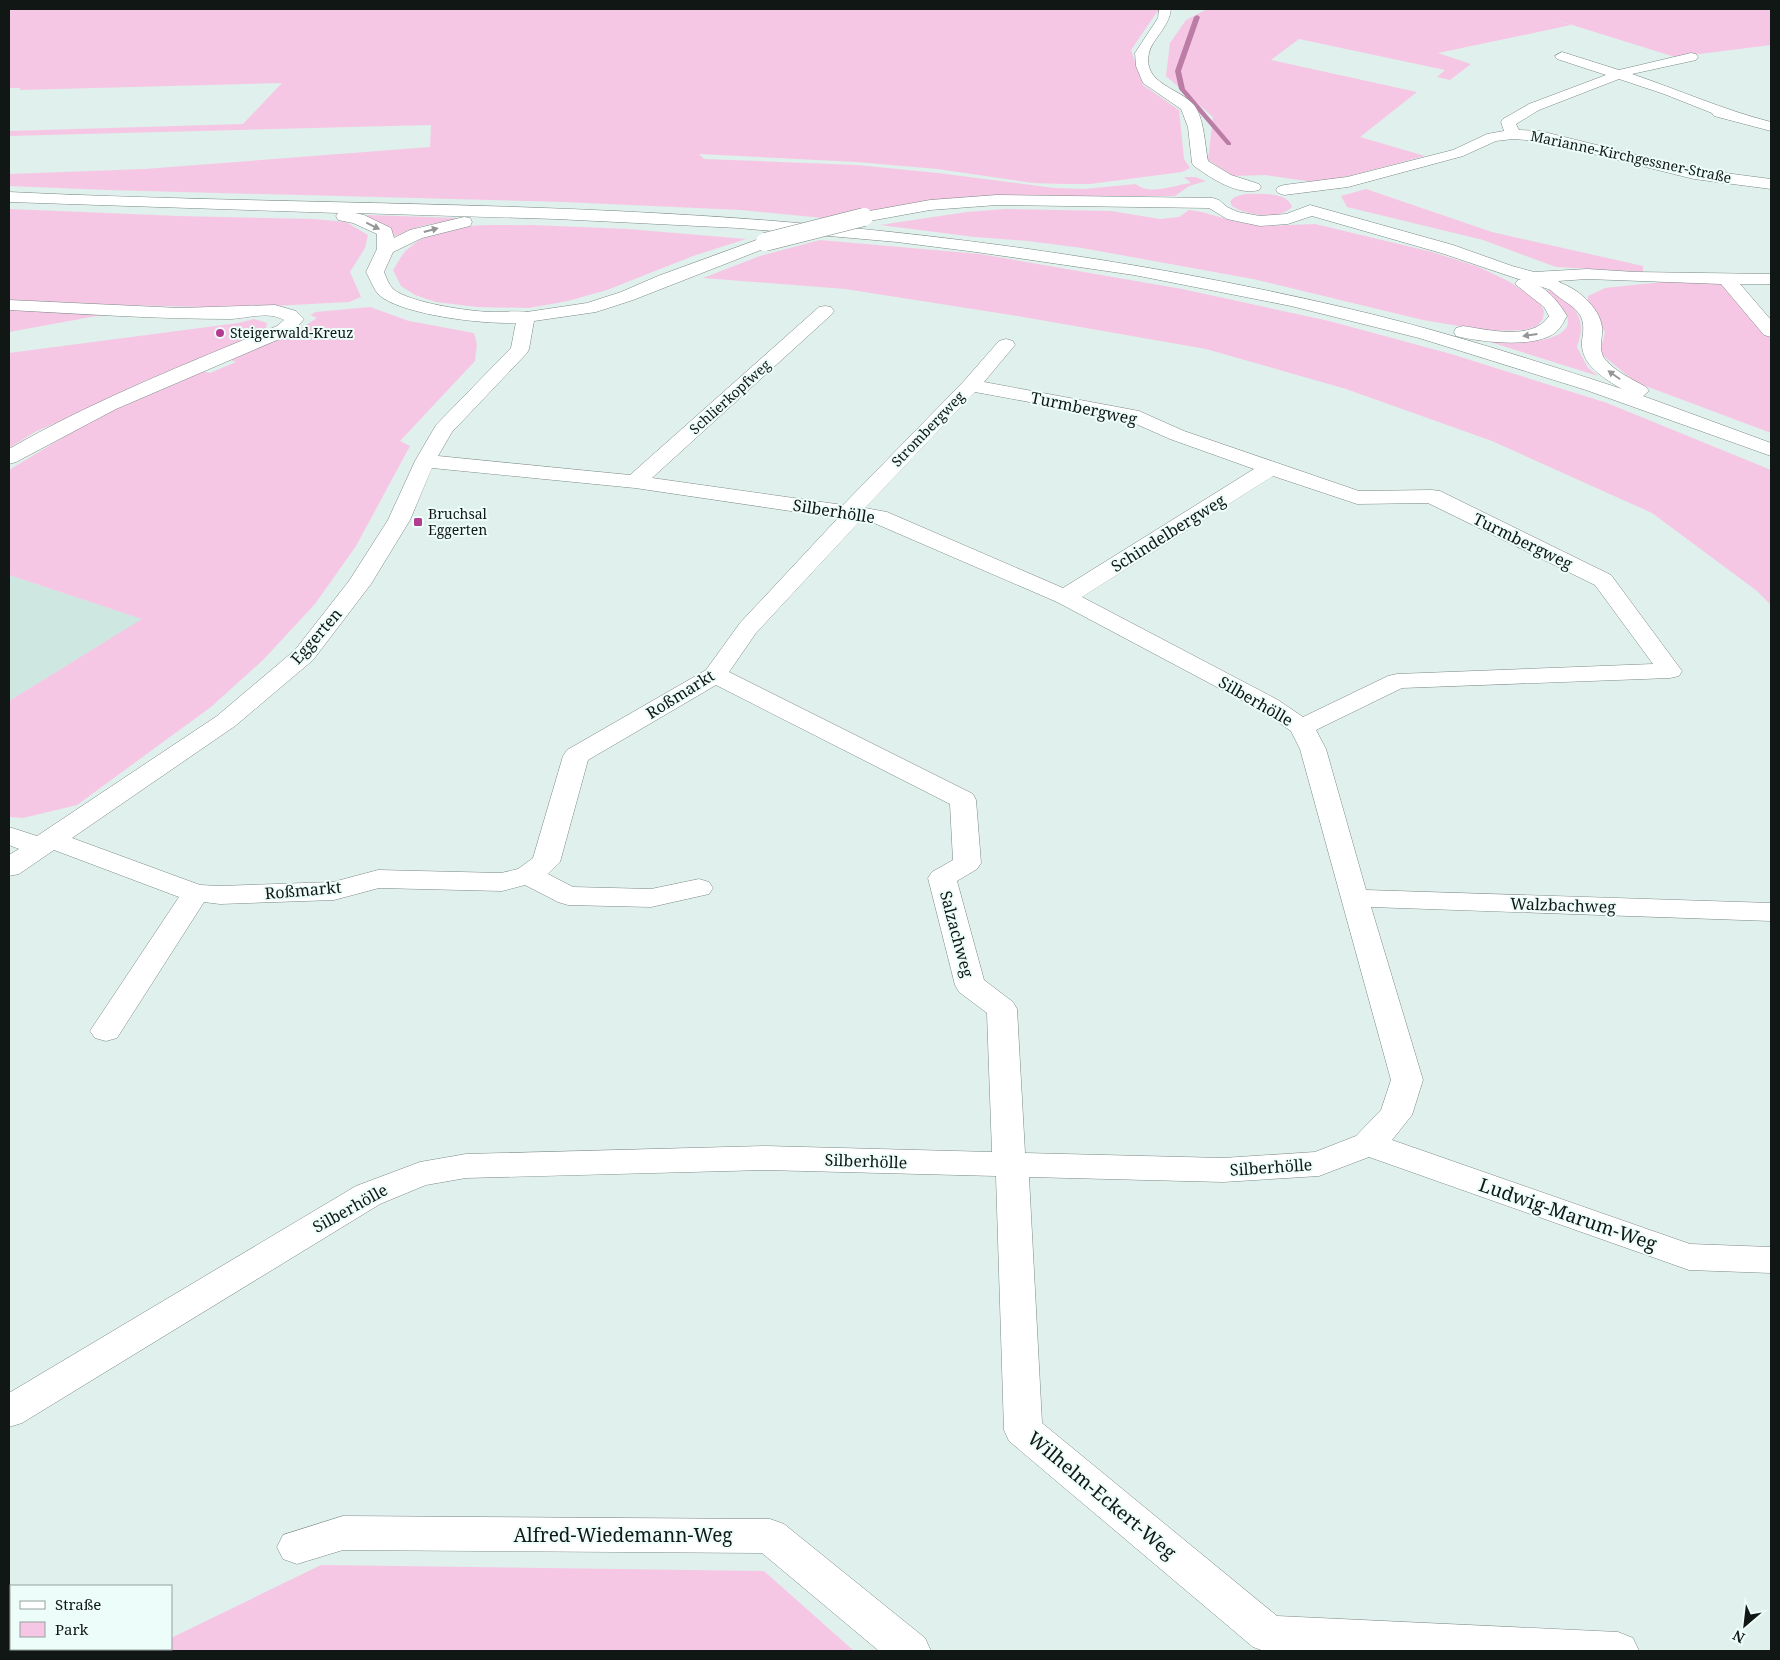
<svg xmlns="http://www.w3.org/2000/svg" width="1780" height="1660" viewBox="0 0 1780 1660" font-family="'Noto Serif',serif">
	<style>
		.built { fill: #cee7e1 }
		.green { fill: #f6c7e4 }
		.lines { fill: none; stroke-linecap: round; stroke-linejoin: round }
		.stream { fill: #bb7ca5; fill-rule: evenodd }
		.street-casing { stroke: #7b8a86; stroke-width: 1 }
		.primary-casing { stroke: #7b8a86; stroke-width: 1 }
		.street { fill: #fff; fill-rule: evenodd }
		.primary { fill: #fff; fill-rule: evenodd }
		.street-bridge-casing { stroke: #7b8a86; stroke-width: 19; stroke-linecap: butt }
		.street-bridge { stroke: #fff; stroke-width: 18 }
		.oneway { fill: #949796 }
		.poi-dot { fill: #b33c91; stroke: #edfdf9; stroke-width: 2 }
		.labels { text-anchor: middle; stroke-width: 4; stroke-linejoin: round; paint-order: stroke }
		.far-street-label { font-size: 14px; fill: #111715; stroke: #edfdf9 }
		.far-poi-label { font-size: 14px; fill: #111715; stroke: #edfdf9; text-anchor: start }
		.street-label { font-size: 16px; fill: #111715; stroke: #edfdf9 }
		.near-street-label { font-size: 19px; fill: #111715; stroke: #edfdf9 }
	</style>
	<rect width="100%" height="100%" fill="#e0f0ec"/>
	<path class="built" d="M9 575 143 619 9 701Z"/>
	<path class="green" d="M9 9H1771V45L1675 57 1553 19 1571 25 1438 53 1471 64 1450 80 1437 77 1445 70 1299 39 1271 60 1417 92 1360 137 1425 156 1341 178 1313 182 1265 175 1233 176 1208 160 1213 117 1166 76 1170 43 1186 20 1207 9H1159L1131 50 1143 85 1179 110 1184 159 1190 168 1182 172 1090 184H1064L1033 183 937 169 857 162 699 154 704 159 857 165 938 173 1054 188 1084 189 1136 184C1149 196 1174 185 1191 183L1184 177H1195L1206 181 1189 186 1175 196H988L823 218 741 210 564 202 107 190 9 186V174L144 169 430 147 431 125 9 136V131L243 124 282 83 19 90 21 88H9Z
		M1366 189 1492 232 1643 266V272L1556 267 1483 240 1347 207 1341 196Z
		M1245 194C1258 194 1287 191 1292 207 1278 221 1246 215 1232 206L1230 201 1235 197Z
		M9 209 179 216 314 219 346 222 368 235 365 248 350 272 361 297 349 302 236 308 127 305 69 307 113 313 9 332Z
		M1006 209 1111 211 1160 219 1179 217 1189 210 1202 212 1237 222 1264 226 1315 224 1432 252 1479 267 1510 282 1539 302 1544 311 1543 319 1537 326 1525 330 1488 331 1423 320 1253 279 1082 248 1028 241 975 237 880 225 967 212Z
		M368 215 457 218 456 220C441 222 427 224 412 229 405 231 400 236 393 236 387 225 375 220 363 217Z
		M533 225 628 229 746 239 693 256 607 290 568 301 529 308 477 307 436 302 415 295 401 286 393 270C398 263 402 253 409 248 441 220 494 226 533 225Z
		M820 240 980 254 1182 289 1329 321 1451 354 1607 403 1771 470V605L1757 591 1652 513 1492 441 1346 389 1206 349 1011 315 845 289 703 278 760 256Z
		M1662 282 1721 283 1771 339V433L1635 382 1600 353 1605 332 1588 305V296L1605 288Z
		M1547 290C1562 290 1581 312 1581 328 1581 334 1579 341 1577 347L1588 368 1598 376 1484 340C1503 341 1524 343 1542 340 1581 332 1571 310 1545 293Z
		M370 307 409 321 474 333 477 344 475 361 400 441 410 446 356 546 315 604 263 660 211 707 77 805 23 818 9 817V701L142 619 9 575V470L87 423 114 408 201 371 210 373 236 362 228 359 289 336 317 318 310 315 316 312Z
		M254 319 267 323 266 330 35 432 9 448V353L238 323Z
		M321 1565 764 1571 854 1651H158L159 1649H171V1638Z"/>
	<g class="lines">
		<path class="stream" d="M1197 15 1200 17 1181 71 1185 89 1231 143V145H1227L1179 89 1175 71 1194 17Z"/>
		<g class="street-casing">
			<path id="street" d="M1159 9H1171C1169 28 1152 39 1149 53 1142 84 1180 88 1194 105 1204 117 1205 146 1208 161L1231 175 1259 184 1261 187 1259 190C1237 196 1211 178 1194 166L1192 163 1188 127 1181 109 1143 83 1136 66 1135 53 1158 18Z
				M1562 52 1619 70 1691 53 1696 54 1698 57 1696 60 1632 74C1679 90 1724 110 1771 122V131L1714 116 1712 113 1664 94 1619 79 1539 110 1516 124 1519 130 1540 131 1694 169 1771 179V189L1694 179 1540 141 1513 139 1496 141 1463 156 1348 187 1284 195 1278 193 1276 190 1278 187 1284 185 1347 177 1453 150 1487 134 1504 131 1501 122 1503 119 1529 104 1606 75 1557 59 1555 56Z
				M997 195 1213 198 1219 200 1227 207 1238 212 1260 216 1286 214 1310 205 1453 245 1512 266 1534 272 1587 269 1635 272 1771 274V284H1740L1771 320V337L1764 335 1721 284 1587 279 1558 281 1566 287 1563 291 1557 292 1441 253 1312 216 1288 224 1260 226 1227 219 1209 208 997 205 930 210 864 222 858 221 856 217 858 213 864 212 930 200Z
				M765 237 771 238 773 242 771 246 633 300 596 312 534 321 529 349 527 353 452 432 438 456 630 475 819 307 825 306 831 307 834 311 831 315 652 478 843 505 964 381 999 341 1006 339 1013 341 1015 345 984 382 1139 411 1184 431 1359 491 1432 490 1440 491 1611 575 1682 671 1679 676 1670 678 1402 688 1316 730 1326 749 1366 890 1771 903V921L1371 907 1423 1080 1412 1115 1392 1140 1690 1244 1771 1247V1273L1689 1270 1369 1157 1319 1176 1223 1182 1029 1177 1042 1423 1277 1616 1618 1632 1633 1638 1639 1651H1264L1253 1647 1009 1441 1004 1430 996 1176 765 1170 466 1178 426 1185 380 1204 22 1423 9 1427V1393L356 1186 420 1162 466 1154 765 1146 992 1152 987 1013 959 992 955 985 928 878 932 872 953 860 950 804 716 685 588 760 560 862 548 874 573 887 651 889 699 879 709 882 713 888 709 894 651 907 568 905 558 902 525 885 502 891 379 888 334 900 220 904 204 902 117 1038 106 1041 95 1038 90 1031 179 897 54 850 19 874 9 876V855L19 849 9 845V827L37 836 217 716 295 650 349 581 388 520 415 461 436 425 511 348 517 317 520 313 587 303 621 292 658 276ZM975 392 1127 420 1170 439 1254 469 1063 588 887 512 865 508ZM432 468 635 488 838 518 740 623 706 670 567 750 563 756 533 858 518 869 501 873 378 870 333 882 220 886 200 885 72 838 235 726 313 660 371 584 410 520ZM1273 476 1357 504 1428 503 1595 585 1653 664 1397 674 1388 676 1303 717 1278 700 1082 597ZM860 521 874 523 1057 602 1260 710 1291 731 1300 749 1391 1080 1381 1110 1356 1136 1315 1152 1223 1158 1025 1153 1017 1009 1013 1002 984 980 957 881 977 869 981 863 976 800 973 794 729 672 756 633Z
				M9 300 180 308 275 305 296 311 304 319 291 334 116 409 16 462 9 464V449C94 400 186 364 277 326L284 320C269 311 248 318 231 319 157 319 83 314 9 310Z
				M343 1516 770 1519 784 1524 925 1638 931 1651H879L762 1553 343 1550 297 1564 283 1559 277 1547 283 1535Z"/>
		</g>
		<g class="primary-casing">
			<path id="primary" d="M9 192C279 205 551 200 821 225 1006 242 1190 270 1371 314 1456 335 1539 362 1622 389 1605 379 1580 365 1582 341 1583 332 1585 324 1580 315 1572 303 1556 298 1548 287L1551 283 1557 282C1575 286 1600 307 1602 327 1603 337 1598 348 1604 358 1614 371 1632 379 1646 387L1649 391 1643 396 1771 443V456L1586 390 1419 338 1291 306 1134 275 976 252 897 242 738 228 556 219 355 213 364 215 391 228 394 238 410 230 464 217 470 218 472 222 470 226 422 238 393 252 384 272C386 277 389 285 393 289 410 303 468 311 490 312 504 312 519 310 532 313L535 317 532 321C503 328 402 316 379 295 374 290 370 279 366 272L377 249V234L353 223 338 220 336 216 338 213 9 202Z
				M1524 279C1542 283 1558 300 1567 316 1564 321 1561 328 1556 332 1536 349 1480 342 1456 336L1454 332 1456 328 1463 326C1489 330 1533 341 1549 316L1544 307 1515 284 1518 280Z"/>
		</g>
		<use href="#street" class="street"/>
		<use href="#primary" class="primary"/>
		<g class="street-bridge-casing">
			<path id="street-bridge" d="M765 242 864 217"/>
		</g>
		<use href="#street-bridge" class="street-bridge"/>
	</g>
	<defs><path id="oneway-solid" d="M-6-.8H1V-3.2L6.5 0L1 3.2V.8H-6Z" transform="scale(1.25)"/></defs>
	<g class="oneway">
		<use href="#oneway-solid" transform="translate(373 226) rotate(26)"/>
		<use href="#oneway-solid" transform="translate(431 230) rotate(-15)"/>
		<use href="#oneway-solid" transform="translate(1530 335) rotate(172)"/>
		<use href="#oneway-solid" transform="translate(1614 375) rotate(-145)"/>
	</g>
	<g class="poi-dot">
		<circle cx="220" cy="333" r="5"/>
		<rect x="413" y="517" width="10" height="10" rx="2.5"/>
	</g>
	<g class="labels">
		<g class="far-street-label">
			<text transform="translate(1631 157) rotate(12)" y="5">Marianne-Kirchgessner-Straße</text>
			<text transform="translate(730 397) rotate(-42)" y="5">Schlierkopfweg</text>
			<text transform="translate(928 429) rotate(-46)" y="5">Strombergweg</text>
		</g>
		<g class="far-poi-label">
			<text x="230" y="338">Steigerwald-Kreuz</text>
			<text x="428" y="519">Bruchsal<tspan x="428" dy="16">Eggerten</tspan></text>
		</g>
		<g class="street-label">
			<text transform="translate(1084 408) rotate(12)" y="6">Turmbergweg</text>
			<text transform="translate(834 511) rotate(9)" y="6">Silberhölle</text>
			<text transform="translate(1168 533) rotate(-32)" y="6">Schindelbergweg</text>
			<text transform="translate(1523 541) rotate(26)" y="6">Turmbergweg</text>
			<text transform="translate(316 636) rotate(-49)" y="6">Eggerten</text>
			<text transform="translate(680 694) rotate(-32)" y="6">Roßmarkt</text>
			<text transform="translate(1256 701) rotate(30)" y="6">Silberhölle</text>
			<text transform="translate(303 890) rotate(-5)" y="6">Roßmarkt</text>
			<text transform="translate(1563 905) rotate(2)" y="6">Walzbachweg</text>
			<text transform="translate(957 934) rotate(75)" y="6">Salzachweg</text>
			<text transform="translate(866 1161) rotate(2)" y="6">Silberhölle</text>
			<text transform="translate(1271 1167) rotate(-4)" y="6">Silberhölle</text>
			<text transform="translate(350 1208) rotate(-29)" y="6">Silberhölle</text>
		</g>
		<g class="near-street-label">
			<text transform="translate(1568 1214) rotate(19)" y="7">Ludwig-Marum-Weg</text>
			<text transform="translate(1102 1495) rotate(40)" y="7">Wilhelm-Eckert-Weg</text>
			<text x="623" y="1542">Alfred-Wiedemann-Weg</text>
		</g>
	</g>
	<rect width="1780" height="1660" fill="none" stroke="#111715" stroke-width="20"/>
	<rect x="10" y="1585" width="162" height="65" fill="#edfdf9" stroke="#95a19e"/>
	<rect x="20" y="1601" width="25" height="8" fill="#ffffff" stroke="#95a19e"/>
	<text x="55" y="1610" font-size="15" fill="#111715">Straße</text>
	<rect x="20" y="1622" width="25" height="15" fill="#f6c7e4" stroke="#95a19e"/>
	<text x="55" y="1635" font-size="15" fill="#111715">Park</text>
	<g transform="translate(1745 1625) rotate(208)" stroke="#edfdf9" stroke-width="4" paint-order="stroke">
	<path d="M0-4L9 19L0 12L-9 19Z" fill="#111715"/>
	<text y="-8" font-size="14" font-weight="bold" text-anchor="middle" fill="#111715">N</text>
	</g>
</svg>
